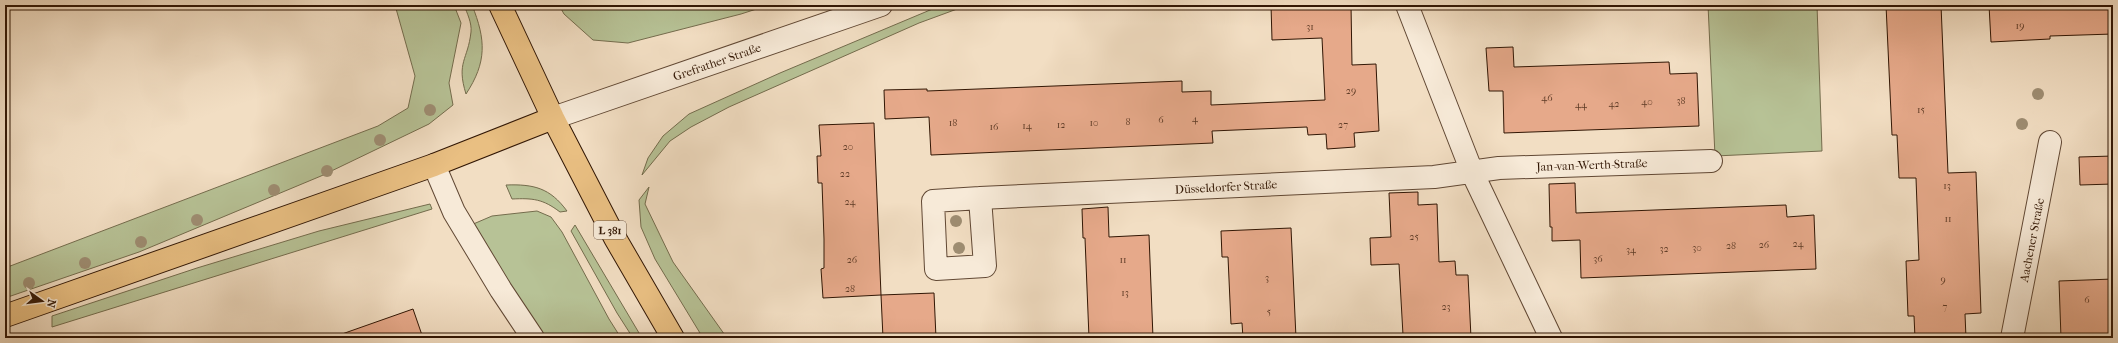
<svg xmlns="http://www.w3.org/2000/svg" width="2118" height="343" viewBox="0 0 2118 343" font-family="'IM FELL French Canon',serif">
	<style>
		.green { fill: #b7c296; stroke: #746c4d }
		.building { fill: #e6a98a; stroke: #311604 }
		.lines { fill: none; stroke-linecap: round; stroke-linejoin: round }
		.minor-casing { stroke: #614834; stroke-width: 24 }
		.major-casing { stroke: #311604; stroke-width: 24 }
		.minor { stroke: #f7ead8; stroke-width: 22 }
		.major { stroke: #e9bf82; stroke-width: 22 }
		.tree { fill: #9e8d72 }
		.labels { text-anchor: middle; stroke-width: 4; stroke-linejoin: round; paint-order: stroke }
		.number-label { font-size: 10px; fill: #5e3b26 }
		.shield { fill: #f7ead8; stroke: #6c5644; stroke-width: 1 }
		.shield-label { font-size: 11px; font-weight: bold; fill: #311604 }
		.street-label { font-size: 12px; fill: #311604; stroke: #f7ead8 }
	</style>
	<rect width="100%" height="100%" fill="#f2dec3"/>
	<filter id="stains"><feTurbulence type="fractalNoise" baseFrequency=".005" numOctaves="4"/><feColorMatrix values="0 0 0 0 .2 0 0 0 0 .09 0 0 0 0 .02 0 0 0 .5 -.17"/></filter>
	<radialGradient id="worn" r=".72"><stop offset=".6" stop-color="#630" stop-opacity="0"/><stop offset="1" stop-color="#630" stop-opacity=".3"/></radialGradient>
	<path class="green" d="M395 5H454L461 23 449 83 453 105 429 124 321 176 139 252 5 298V268L378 126 408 108 415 76Z
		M464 5H472C486 40 487 62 466 94 456 62 468 60 471 32 472 23 467 13 464 5Z
		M559 5H769L741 14 628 43 593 40 564 14Z
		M942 5H968L919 23 729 107 691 127 670 141 642 175 648 158 663 136 689 114 780 73Z
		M1708 5H1817L1822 151 1715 156Z
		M506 185C534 184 550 188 567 211L560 212C543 199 533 198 512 199Z
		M649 187 645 204 673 262 727 338H703L655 259 641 227 639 200Z
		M430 204 432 209 52 327V316L197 268 319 231Z
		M537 211 551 217 562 232 609 319 621 338H542L471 225 492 216Z
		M575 225 642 338H633L617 313 571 231Z"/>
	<path class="building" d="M1271 5H1351L1352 65 1376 64 1379 131 1354 133 1355 147 1327 149 1326 134 1308 135 1307 127 1212 131 1213 143 931 155 929 117 885 119 884 90 927 89V91L1182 81V92L1211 91V105L1325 100 1322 38 1272 40Z
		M1886 5H1941L1948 173 1976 172 1981 313 1965 314 1966 338H1915L1914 316H1908L1906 261 1919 260 1916 178H1899L1897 135H1892Z
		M1989 5H2113V34L2050 36V39L1991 42Z
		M1513 47 1514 67 1669 62 1670 74 1697 73 1699 126 1504 133 1503 91H1489L1486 48Z
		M874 123 881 295 934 293 936 338H883L881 295 823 298 821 269 824 268V239L822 183H818L817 156H821L819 125Z
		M2113 156V184L2080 185 2079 157Z
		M1575 183 1576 213 1786 205 1787 217 1814 215 1816 269 1581 278 1580 240 1552 241V227H1550L1549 184Z
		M1418 192V205L1437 204 1439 262 1455 261 1456 275H1468L1471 338H1425V334L1403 335 1399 264 1371 265 1370 238 1391 237 1389 193Z
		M1108 207 1109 237 1149 235 1153 338H1089L1085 238H1083L1082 209Z
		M1291 228 1296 338H1243L1242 323 1231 324 1228 257H1222L1221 231Z
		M2113 279V338H2061L2059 281Z
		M413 309 423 338H342V334Z"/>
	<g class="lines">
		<g class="minor-casing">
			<path id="minor" d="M1407 5 1472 172 1551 338
				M553 118 881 5
				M434 165 454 212 501 290 533 338
				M980 198 985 266 936 269 933 201 980 198 1434 177 1499 168 1711 161
				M2012 338 2050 142"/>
		</g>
		<g class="major-casing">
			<path id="major" d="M500 5 553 118 615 238 673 338
				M5 316 434 165 553 118"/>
		</g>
		<use href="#minor" class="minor"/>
		<use href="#major" class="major"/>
	</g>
	<g class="tree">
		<circle cx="2038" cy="94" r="6"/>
		<circle cx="430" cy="110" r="6"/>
		<circle cx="2022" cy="124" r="6"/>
		<circle cx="380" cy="140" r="6"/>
		<circle cx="327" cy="171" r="6"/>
		<circle cx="274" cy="190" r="6"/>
		<circle cx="197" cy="220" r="6"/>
		<circle cx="956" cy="221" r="6"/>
		<circle cx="141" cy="242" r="6"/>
		<circle cx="959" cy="248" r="6"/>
		<circle cx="85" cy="263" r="6"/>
		<circle cx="29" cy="283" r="6"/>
	</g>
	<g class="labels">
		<g class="number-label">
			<text x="2020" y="29">19</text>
			<text x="1310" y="30">31</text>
			<text x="1351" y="94">29</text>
			<text x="1547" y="101">46</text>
			<text x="1681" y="104">38</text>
			<text x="1647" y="105">40</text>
			<text x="1614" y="107">42</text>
			<text x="1581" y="108">44</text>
			<text x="1921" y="113">15</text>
			<text x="1195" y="122">4</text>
			<text x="1161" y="123">6</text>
			<text x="1128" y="125">8</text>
			<text x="953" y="126">18</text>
			<text x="1094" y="126">10</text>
			<text x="1061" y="128">12</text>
			<text x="1343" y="128">27</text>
			<text x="1027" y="129">14</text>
			<text x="994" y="130">16</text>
			<text x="848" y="150">20</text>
			<text x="845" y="177">22</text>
			<text x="1947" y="189">13</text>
			<text x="850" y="205">24</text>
			<text x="1948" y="222">11</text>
			<text x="1414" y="240">25</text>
			<text x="1798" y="247">24</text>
			<text x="1764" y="248">26</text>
			<text x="1731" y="249">28</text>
			<text x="1697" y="251">30</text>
			<text x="1664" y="252">32</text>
			<text x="1631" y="253">34</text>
			<text x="1598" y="262">36</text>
			<text x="852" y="263">26</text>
			<text x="1123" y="263">11</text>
			<text x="1267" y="281">3</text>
			<text x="1943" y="283">9</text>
			<text x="850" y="292">28</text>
			<text x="1125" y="296">13</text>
			<text x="2087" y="303">6</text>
			<text x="1446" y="310">23</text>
			<text x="1945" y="310">7</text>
			<text x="1269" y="315">5</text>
		</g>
		<rect class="shield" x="594" y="221" width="32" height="18" rx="3"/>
		<g class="shield-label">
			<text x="610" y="234">L 381</text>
		</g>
		<g class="street-label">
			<text transform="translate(717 62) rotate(-19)" y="4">Grefrather Straße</text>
			<text transform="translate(1592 165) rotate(-2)" y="4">Jan-van-Werth-Straße</text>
			<text transform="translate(1226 187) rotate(-3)" y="4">Düsseldorfer Straße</text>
			<text transform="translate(2032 240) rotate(-79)" y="4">Aachener Straße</text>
		</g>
	</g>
	<rect width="2118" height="343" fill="none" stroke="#f2dec3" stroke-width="20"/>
	<rect x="6" y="6" width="2106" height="331" fill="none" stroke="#311604" stroke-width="2"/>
	<rect x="10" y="10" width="2098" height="323" fill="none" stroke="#311604"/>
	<g transform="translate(42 301) rotate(104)" stroke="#f7ead8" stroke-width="3" paint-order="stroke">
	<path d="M0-3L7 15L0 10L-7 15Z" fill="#311604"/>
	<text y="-6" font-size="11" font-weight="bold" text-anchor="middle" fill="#311604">N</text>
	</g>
	<rect width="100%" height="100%" filter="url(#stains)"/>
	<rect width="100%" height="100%" fill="url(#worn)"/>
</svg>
